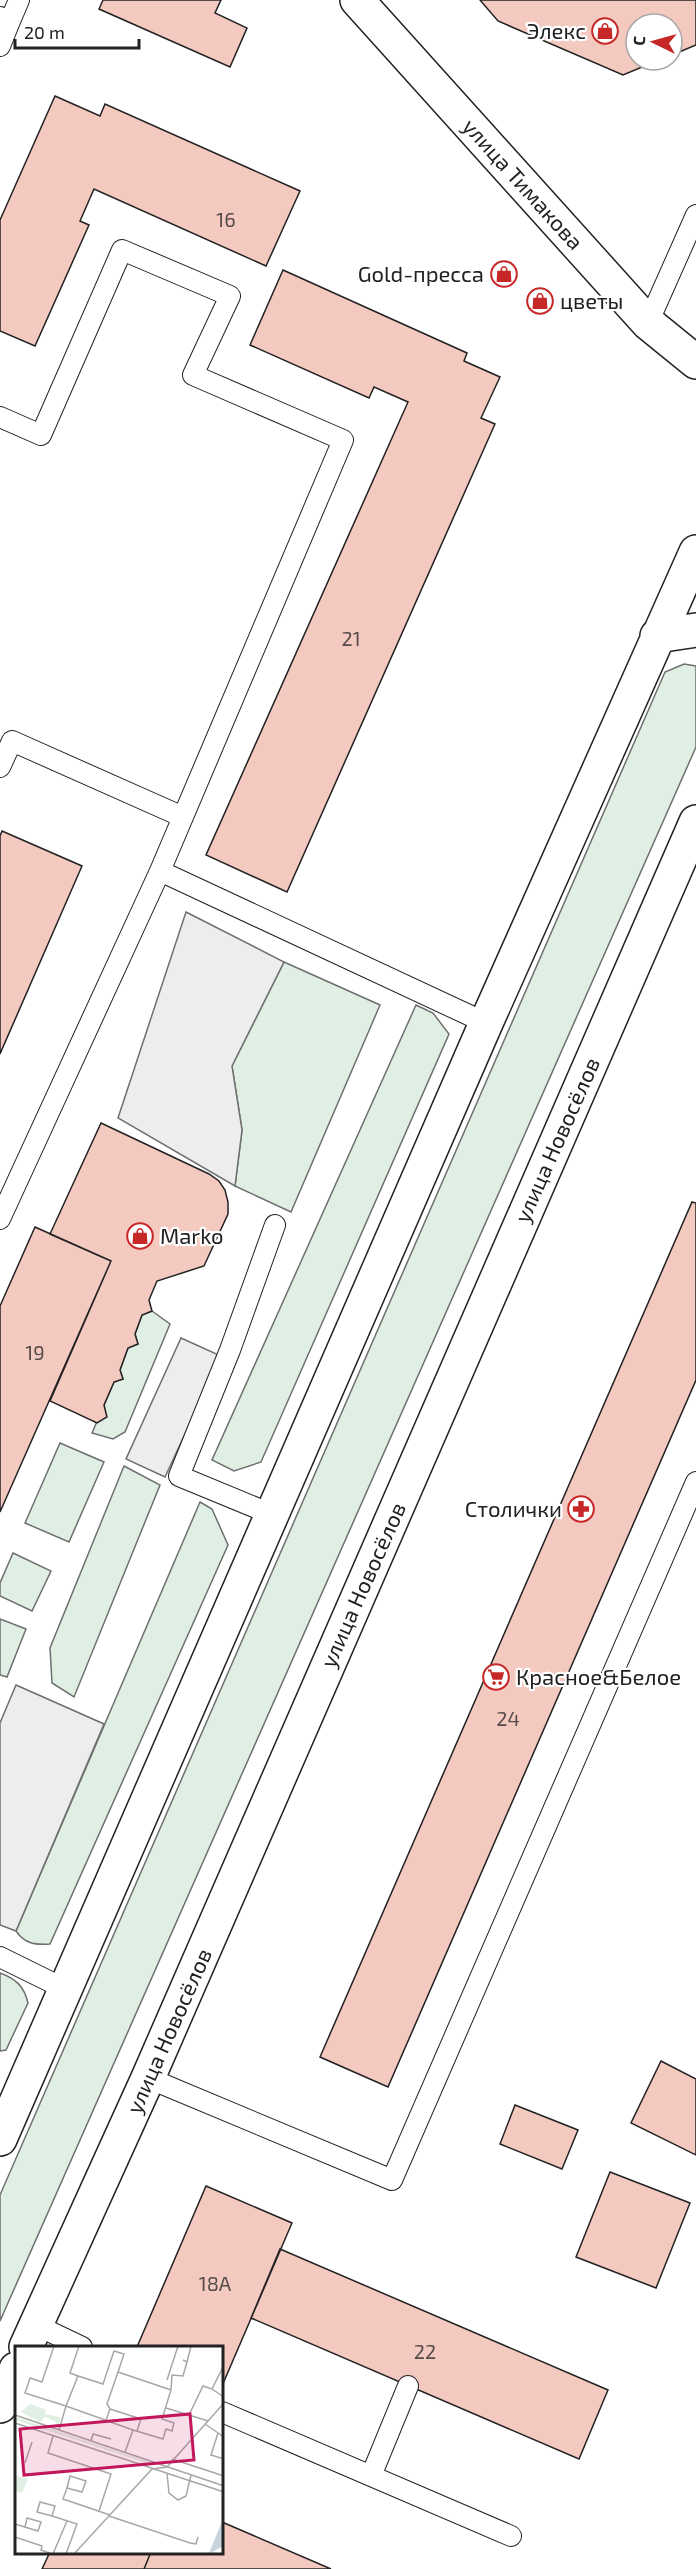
<svg xmlns="http://www.w3.org/2000/svg" width="696" height="2569" viewBox="0 0 696 2569" font-family="'Exo 2',sans-serif">
	<style>
		.green { fill: #e0efe3; stroke: #6f6f6f; stroke-width: 1.5 }
		.parking { fill: #ededed; stroke: #6f6f6f; stroke-width: 1.5 }
		.building { fill: #f3c9c0; stroke: #222; stroke-width: 1.5 }
		.lines { fill: none; stroke-linecap: round; stroke-linejoin: round }
		.service-casing { stroke: #222; stroke-width: 22 }
		.tertiary-casing { stroke: #222; stroke-width: 36 }
		.secondary-casing { stroke: #222; stroke-width: 36 }
		.service { stroke: #fff; stroke-width: 20 }
		.tertiary { stroke: #fff; stroke-width: 33 }
		.secondary { stroke: #fff; stroke-width: 33 }
		.labels { text-anchor: middle; stroke-width: 4.5; stroke-linejoin: round; paint-order: stroke }
		.number-label { font-size: 20px; fill: #564c4a }
		.poi-label { font-size: 22px; fill: #222; stroke: #fff; text-anchor: end }
		.street-label { font-size: 22px; fill: #222; stroke: #fff }
		.inset-road { fill: none; stroke: #a7a7a7; stroke-width: 1.5 }
		.view { fill: #c2185b; fill-opacity: 0.15; stroke: #c2185b; stroke-width: 3 }
		.inset-edge { fill: none; stroke: #222; stroke-width: 3 }
	</style>
	<rect width="100%" height="100%" fill="#fff"/>
	<path class="green" d="M684 664 696 666V747L0 2321V2195L665 672Z
		M284 962 380 1005 291 1212 235 1186 242 1130 232 1066Z
		M416 1005 433 1013 449 1034 261 1462 234 1471 212 1460Z
		M152 1311 170 1324 125 1432 113 1439 92 1433 114 1382 123 1379 120 1370 128 1348 138 1344 135 1334 142 1315Z
		M60 1443 104 1462 69 1542 25 1523Z
		M124 1466 160 1485 74 1697 52 1683 50 1648Z
		M200 1502 212 1509 228 1545 50 1944C35 1945 25 1944 16 1931Z
		M13 1553 51 1571 32 1611 0 1596V1583Z
		M0 1619 26 1629 7 1677 0 1675Z
		M0 1973C16 1979 24 1986 28 2003L6 2050 0 2051Z"/>
	<path class="parking" d="M186 912 284 962 232 1066 242 1130 235 1186 118 1118Z
		M181 1338 221 1356 165 1477 126 1459Z
		M16 1685 104 1724 16 1931 0 1925V1723Z"/>
	<path class="building" d="M103 0H221L215 13 247 28 230 67 99 9Z
		M480 0H696V45L672 55V24H636V60H659L623 75 498 21Z
		M480 0H696V45L672 55V24H636V60H659L623 75 498 21Z
		M55 96 100 116 105 104 300 191 266 266 94 189 80 221 89 225 35 346 0 331V220Z
		M283 270 467 353 464 361 500 377 481 418 495 424 287 892 206 855 408 402 374 387 369 398 250 345Z
		M2 831 82 866 0 1054V836Z
		M101 1123 209 1174 219 1181 225 1190 228 1202V1214L204 1266 157 1281 149 1300 152 1311 142 1315 135 1334 138 1344 128 1348 120 1370 123 1379 114 1382 104 1405 107 1417 97 1423 50 1401 111 1261 50 1234Z
		M692 1202 696 1203V1380L388 2087 320 2057Z
		M35 1227 111 1261 0 1512V1306Z
		M661 2061 696 2079V2155L631 2123Z
		M515 2105 578 2130 562 2169 500 2144Z
		M610 2172 690 2203 656 2288 576 2257Z
		M206 2186 292 2223 222 2386V2347H137Z
		M280 2249 608 2390 579 2459 251 2318Z
		M222 2522 331 2569H144L151 2552H222Z
		M50 2552H151L144 2569H42Z"/>
	<g class="lines">
		<g class="service-casing">
			<path id="service" d="M0 17 10 21 19 0
				M0 46 10 21
				M648 323 696 215
				M0 417 41 435 122 250 230 296 193 375 343 440 160 871 486 1023
				M0 767 12 741 183 817
				M0 1219 160 871
				M271 1514 179 1476 230 1350 275 1225
				M0 1957 65 1989
				M148 2078 392 2180 696 1482
				M36 2325 82 2347
				M222 2412 511 2536
				M371 2476 408 2386"/>
		</g>
		<g class="tertiary-casing">
			<path id="tertiary" d="M357 0 648 323 696 362"/>
		</g>
		<g class="secondary-casing">
			<path id="secondary" d="M657 636 696 630
				M0 2139 486 1023 696 552
				M26 2347 148 2078 696 822
				M0 2406 16 2369"/>
		</g>
		<use href="#service" class="service"/>
		<use href="#tertiary" class="tertiary"/>
		<use href="#secondary" class="secondary"/>
	</g>
	<defs>
		<g id="shop-ring" transform="scale(1.35)"><circle r="9.5" fill="#fff" stroke="#c62828" stroke-width="1.5"/><path d="M-5-2.5h2.3a2.7 3.5 0 0 1 5.4 0H5L5.5 6h-11ZM-1.5-2.5h3a1.5 2.3 0 0 0-3 0Z" fill="#c62828"/></g>
		<g id="pharmacy-ring" transform="scale(1.35)"><circle r="9.5" fill="#fff" stroke="#c62828" stroke-width="1.5"/><path d="M-2-6h4v4h4v4h-4v4h-4v-4h-4v-4h4Z" fill="#c62828"/></g>
		<g id="supermarket-ring" transform="scale(1.35)"><circle r="9.5" fill="#fff" stroke="#c62828" stroke-width="1.5"/><path d="M-6-5.5h2.5l.6 2H6L4.5 2H-2.5L-4.4-4H-6ZM-1.5 3.2a1.3 1.3 0 1 0 .1 0ZM3 3.2a1.3 1.3 0 1 0 .1 0Z" fill="#c62828"/></g>
	</defs>
	<g fill-rule="evenodd">
		<use href="#shop-ring" x="605" y="31"/>
		<use href="#shop-ring" x="504" y="274"/>
		<use href="#shop-ring" x="540" y="301"/>
		<use href="#shop-ring" x="140" y="1236"/>
		<use href="#pharmacy-ring" x="581" y="1509"/>
		<use href="#supermarket-ring" x="496" y="1677"/>
	</g>
	<g class="labels">
		<g class="number-label">
			<text x="226" y="227">16</text>
			<text x="351" y="646">21</text>
			<text x="35" y="1360">19</text>
			<text x="508" y="1726">24</text>
			<text x="215" y="2291">18А</text>
			<text x="425" y="2359">22</text>
		</g>
		<g class="poi-label">
			<text x="586" y="39">Элекс</text>
			<text x="484" y="282">Gold-пресса</text>
			<text x="560" y="309" text-anchor="start">цветы</text>
			<text x="160" y="1244" text-anchor="start">Marko</text>
			<text x="562" y="1517">Столички</text>
			<text x="516" y="1685" text-anchor="start">Красное&amp;Белое</text>
		</g>
		<g class="street-label">
			<text transform="translate(523 184) rotate(48)" y="8">улица Тимакова</text>
			<text transform="translate(557 1140) rotate(-66)" y="8">улица Новосёлов</text>
			<text transform="translate(363 1585) rotate(-66)" y="8">улица Новосёлов</text>
			<text transform="translate(169 2031) rotate(-66)" y="8">улица Новосёлов</text>
		</g>
	</g>
	<g transform="translate(15 2346)">
		<rect width="208" height="208" fill="#fff"/>
		<path d="M15 58 31 64 30 68 45 71 44 80H39L42 77 38 74 30 71 25 76 6 66ZM0 71 134 116 135 118 0 74ZM0 129 13 133 7 147 0 145Z" fill="#e0efe3"/>
		<path d="M208 173V200L194 208 197 200Z" fill="#c7d3dd"/>
		<path class="inset-road" d="M39 0 27 36 15 32 10 47 51 60 63 30 88 38 99 5 109 8 103 26M168 14 172 16 176 0M209 19 197 43 209 51M63 30 55 27 64 0M152 34 163 0M156 44 157 29 168 30 172 16M151 62 174 69M95 63 92 58 103 26 156 44 147 73 159 77 157 85 151 83 148 93 118 84 110 106M0 69 209 140M91 74 95 63 126 73 122 85M193 75 174 69 188 40 197 43M0 77 209 146M190 78 209 91M44 84 51 60 118 84M203 87 196 109 209 113M38 90 33 107 96 128 84 165M76 95 78 88 96 93M157 113 209 130M10 117 17 96M152 127 154 147 163 154 171 150 176 129M52 142 67 146 71 135 55 130 52 142 48 153 95 169M37 170 22 166 25 156 40 160 37 170 62 178 51 208M94 170 175 197 181 198 183 191M0 178 23 185 26 176 12 172 10 181M0 191 27 200 26 204 37 208M38 208 52 175M59 208 137 123 152 121 209 57"/>
		<path class="view" d="M175 68 179 114 9 129 5 83Z"/>
		<rect width="208" height="208" class="inset-edge"/>
	</g>
	<g transform="translate(654 42) rotate(275)"><circle r="28" fill="#ffffff" stroke="#a7a7a7" stroke-width="1.5"/>
	<path d="M0-4.5L10 22L0 15L-10 22Z" fill="#c62828"/>
	<text y="-9" font-size="16" font-weight="bold" text-anchor="middle" fill="#222222">С</text>
	</g>
	<path d="M15 39v9h124v-9" fill="none" stroke="#222222" stroke-width="3"/>
	<text x="24" y="39" font-size="18" fill="#222222" stroke="#ffffff" stroke-width="4.5" paint-order="stroke">20 m</text>
</svg>
